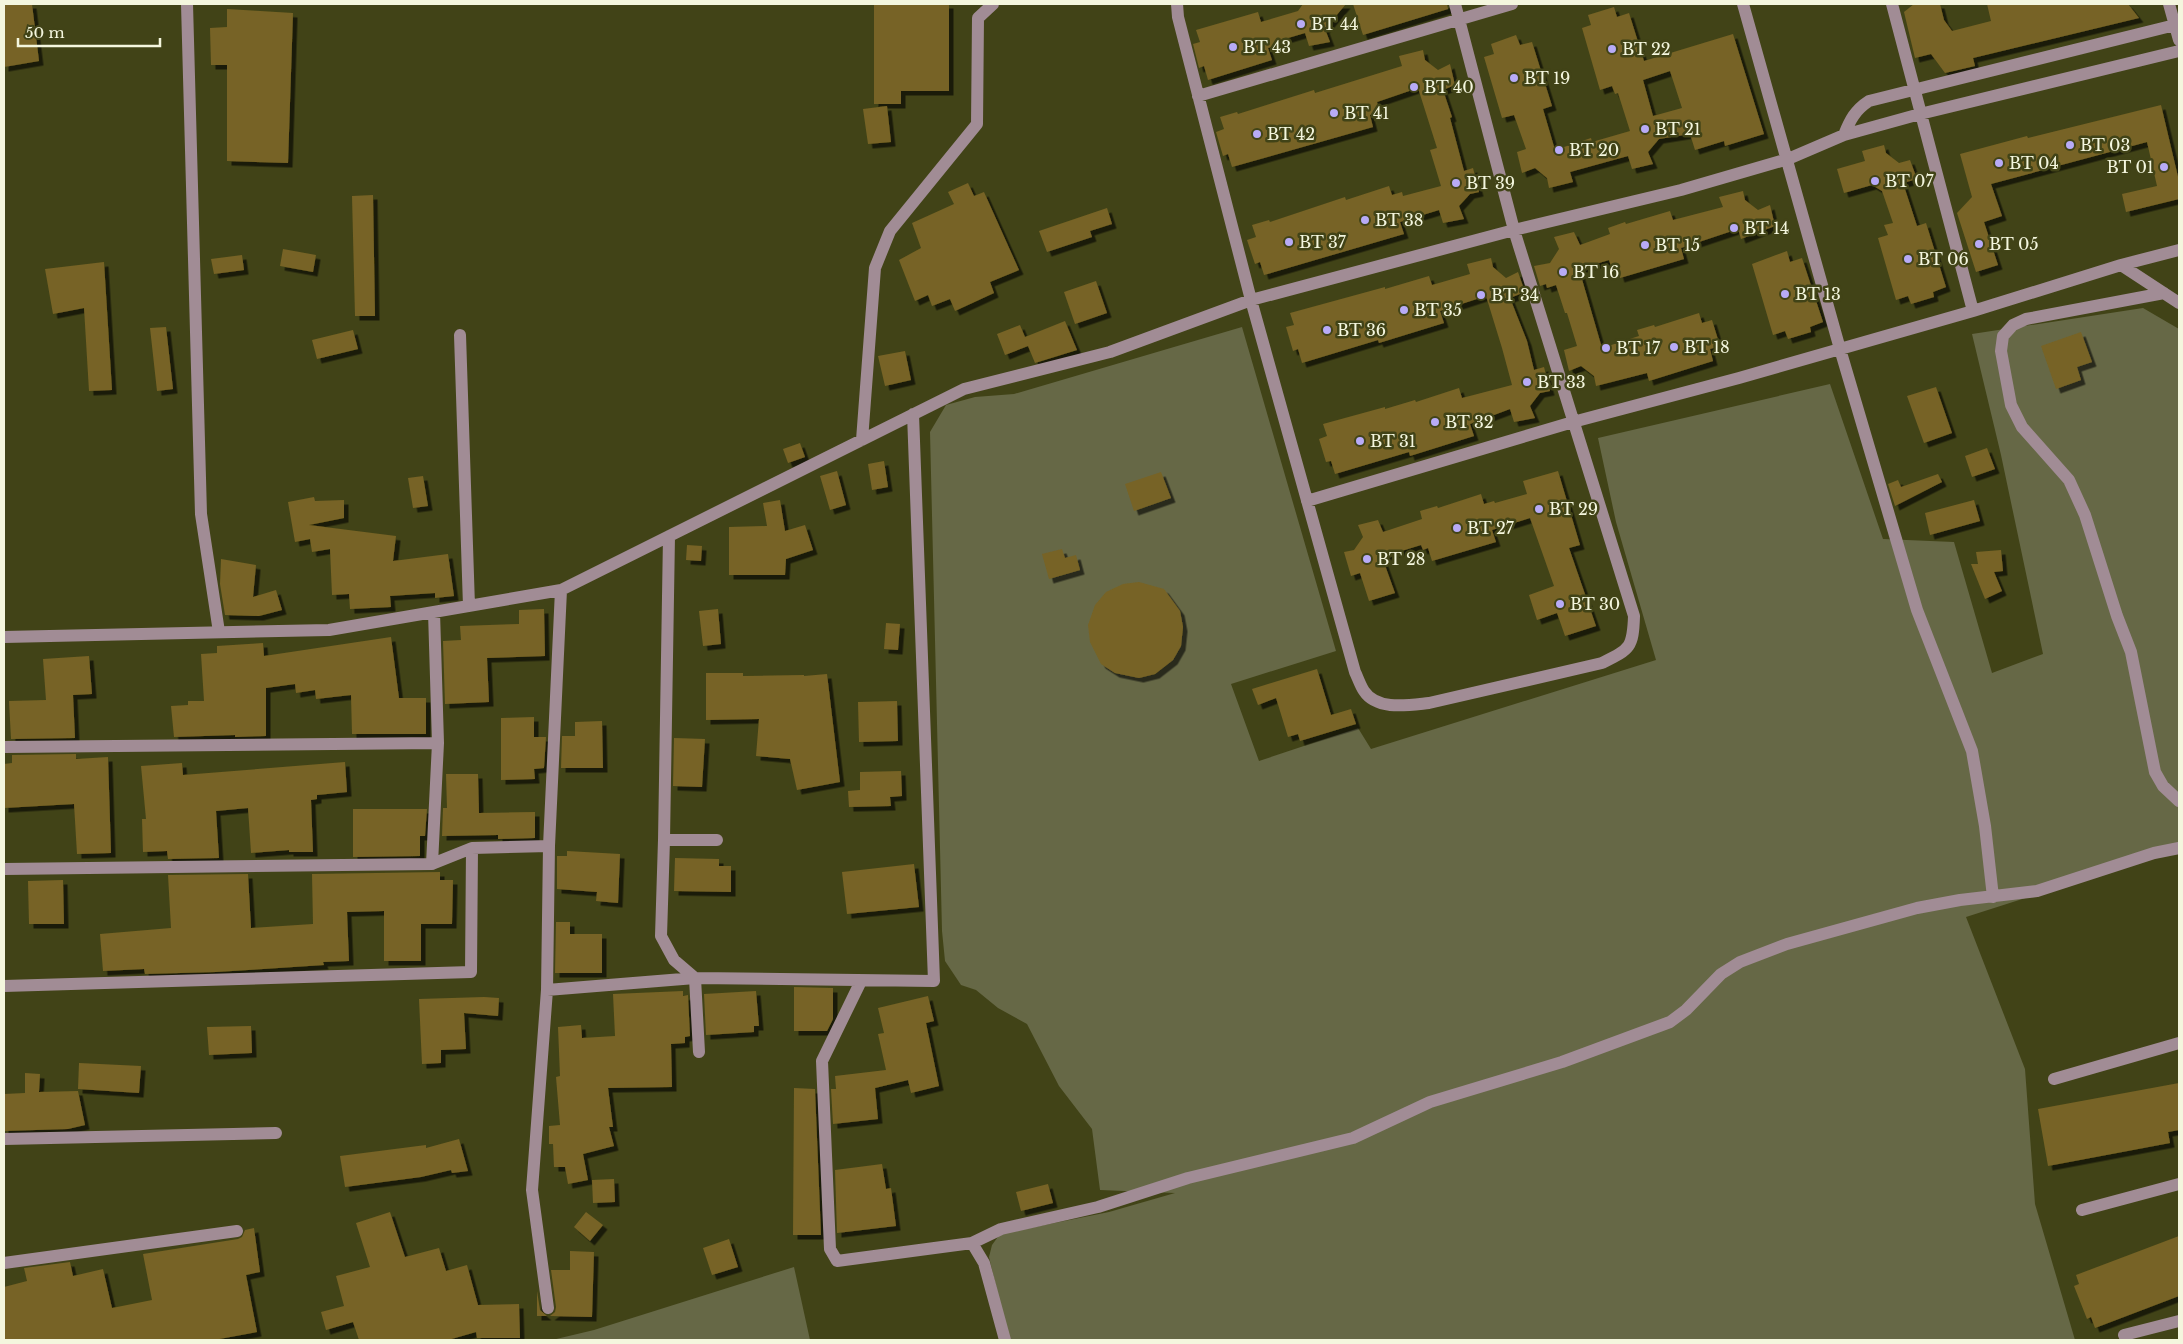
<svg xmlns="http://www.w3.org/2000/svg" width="2183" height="1344" viewBox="0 0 2183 1344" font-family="'Libre Baskerville',serif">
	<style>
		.green { fill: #666846 }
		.building { fill: #776325; fill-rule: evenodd; filter: url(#shadow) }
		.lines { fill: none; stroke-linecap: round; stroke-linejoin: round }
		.minor { stroke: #a18c95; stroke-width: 12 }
		.poi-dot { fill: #b8abf7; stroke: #414317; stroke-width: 2 }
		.labels { text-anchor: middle; stroke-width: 5; stroke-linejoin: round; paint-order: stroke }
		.poi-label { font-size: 16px; fill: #f4f6de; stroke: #414317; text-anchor: start }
	</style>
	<defs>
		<filter id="shadow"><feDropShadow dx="4.5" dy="4.5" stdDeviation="0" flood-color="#0009"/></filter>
	</defs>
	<rect width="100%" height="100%" fill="#414317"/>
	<path class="green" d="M2143 308 2179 329V849L1966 917 2025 1069 2035 1204 2075 1340H1009L989 1257 992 1245 1000 1234 1109 1212 1175 1193 1100 1190 1092 1129 1059 1086 1027 1024 998 1008 976 990 961 985 945 961 942 931 930 432 946 405 975 397 1014 394 1242 327 1336 651 1231 684 1259 761 1358 728 1371 749 1656 660 1616 522 1598 438 1830 384 1883 539 1954 542 1992 673 2043 654 2001 455 1972 334Z
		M794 1267 810 1340H552L594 1330Z"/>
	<path class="building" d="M4 4H32L39 61 4 67Z
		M874 4H949V91H901V104H874Z
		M1303 4H1346L1325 29 1330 42 1309 46 1305 33 1278 41 1279 45 1268 48 1272 60 1208 80 1204 66 1199 68 1193 44 1200 42 1196 30 1258 12 1261 22 1298 11Z
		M1353 4H1447L1448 9 1363 35Z
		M1914 4H1940L1944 20 1952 31 1991 21 1987 4H2128L2139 18 1973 58 1975 66 1945 73 1931 54 1915 58 1904 12Z
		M1614 7 1617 17 1629 13 1644 61 1733 34 1764 134 1725 146 1724 141 1695 150 1690 134 1659 139 1648 152 1653 164 1632 169 1628 156 1570 172 1573 182 1549 188 1547 178 1535 168 1522 173 1517 152 1526 149 1514 115 1502 118 1484 57 1494 54 1491 44 1516 35 1520 45 1532 42 1552 106 1543 109 1555 150 1591 138 1592 142 1630 131 1618 93 1615 94 1612 86 1600 90 1582 28 1591 25 1588 15ZM1670 71 1682 108 1653 116 1643 80Z
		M227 9 293 13 288 163 227 161V65H211L210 28 227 27Z
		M1423 50 1425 60 1438 70 1450 64 1455 85 1443 90 1452 117 1450 118 1464 171 1473 168 1479 192 1470 194 1459 206 1464 219 1443 223 1439 210 1400 222 1404 234 1264 275 1260 262 1255 264 1247 240 1256 237 1252 225 1269 220 1270 222 1345 197 1346 200 1389 186 1392 195 1402 192 1403 196 1441 186 1430 150 1437 148 1418 88 1377 102 1380 111 1370 115 1373 127 1232 167 1228 154 1223 156 1216 132 1224 129 1220 117 1237 112 1238 114 1314 90 1315 93 1402 66 1399 56Z
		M2161 105 2179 181V199L2126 212 2122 194 2157 186 2147 142 1991 184 2002 216 1984 222 1998 265 1976 272 1957 213 1972 197 1960 154 2027 136 2028 138Z
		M887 106 891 142 868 144 863 109Z
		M1884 145 1886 153 1899 163 1910 160 1917 179 1903 183 1917 226 1926 223 1946 287 1933 292 1934 297 1911 304 1908 296 1896 300 1878 238 1888 235 1884 225 1893 223 1882 191 1872 185 1844 193 1837 169 1865 161 1862 151Z
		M968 183 974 196 984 192 1019 270 990 282 994 293 955 311 950 299 932 306 928 295 915 301 899 260 921 248 912 223 954 204 948 192Z
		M1743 191 1745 200 1758 210 1770 205 1775 226 1741 239 1738 229 1681 248 1684 259 1620 278 1616 265 1611 266 1609 260 1579 269 1602 348 1639 336 1637 330 1654 325 1655 327 1699 313 1702 323 1712 320 1720 346 1710 349 1713 361 1649 381 1647 373 1596 386 1594 376 1581 366 1569 371 1564 350 1577 346 1567 313H1565L1556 285 1547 288 1546 284 1540 286 1534 266 1550 263 1559 249 1554 237 1574 232 1580 245 1610 234 1608 228 1625 222 1626 224 1670 211 1673 220 1723 207 1719 197Z
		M373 195 375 316H355L352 196Z
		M1107 208 1112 224 1090 231 1092 237 1047 252 1039 231Z
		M283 249 316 255 313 272 280 266Z
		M1787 251 1790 262 1802 258 1823 322 1810 327 1811 332 1788 339 1785 331 1773 335 1752 264Z
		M242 255 244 270 214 274 211 259Z
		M1491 258 1493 267 1506 278 1518 272 1525 292 1510 298 1527 341 1534 370 1544 367 1550 391 1540 393 1530 406 1535 418 1514 422 1510 409 1470 424 1474 436 1410 456 1409 452 1335 474 1331 461 1326 462 1319 439 1327 436 1323 424 1385 407V409L1415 400 1416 402 1459 388 1462 398 1512 385 1502 348 1486 296 1440 311 1444 323 1379 343 1378 340 1302 363 1298 349 1293 351 1286 327 1294 325 1290 313 1385 287V289L1429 276 1432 285 1470 274 1467 264Z
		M104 262 112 390 89 391 84 308 53 314 45 269Z
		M1096 281 1107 313 1075 324 1064 292Z
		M1065 321 1077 350 1035 363 1028 346 1005 355 997 334 1020 325 1025 337Z
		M166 327 173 389 157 391 150 328Z
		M353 330 358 349 317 359 312 340Z
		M2081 332 2092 362 2077 367 2081 380 2056 389 2041 346Z
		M905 351 911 380 885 386 878 356Z
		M1936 387 1952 433 1924 443 1907 396Z
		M800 443 805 457 788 463 783 449Z
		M1987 448 1995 469 1972 477 1965 456Z
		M884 461 888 487 872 490 868 464Z
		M837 471 846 505 830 510 820 476Z
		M1558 471 1580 545 1569 548 1596 626 1565 636 1557 613 1537 620 1529 595 1554 586 1530 518 1492 530 1496 542 1432 561 1428 548 1423 550 1421 545 1382 557 1395 593 1369 601 1360 573 1351 576 1344 552 1354 550 1363 537 1358 525 1378 520 1383 532 1422 519 1420 511 1437 506 1438 508 1481 494 1484 504 1494 501 1495 503 1527 494 1523 481Z
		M1161 472 1171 498 1134 511 1125 484Z
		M1938 474 1942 482 1895 506 1888 484 1898 480 1901 487Z
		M423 476 428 506 413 508 408 478Z
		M314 497 315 501 344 500V518L309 525 396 536 393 561 448 554 454 596 435 598V593L390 596 391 607 350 609 349 594 332 595 330 549 312 552 310 539 295 542 288 502Z
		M780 500 785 531 805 525 813 550 786 559 785 575H729V527L767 526 763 503Z
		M1974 500 1980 521 1930 535 1925 513Z
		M687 545 702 546 701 561 686 560Z
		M1062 549 1065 558 1076 555 1080 570 1049 579 1042 554Z
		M2001 550 2003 571 1994 572 2002 591 1985 599 1971 564H1978L1976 552Z
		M221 559 256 565 253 597 276 590 282 610 259 616 225 615 220 584Z
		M1139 582 1164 589 1180 611 1183 627 1181 646 1173 660 1155 674 1139 678 1115 673 1101 664 1090 642 1088 625 1095 605 1106 592 1123 584Z
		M544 609 545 656 487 658 489 702 445 704 443 641 461 640 460 626 519 624V610Z
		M718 609 721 644 703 646 699 611Z
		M886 623 900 624 898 650 884 649Z
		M391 637 399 698H426V734H352L351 695 316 699 315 690 296 693 295 684 266 688V736L235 737V735L174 737 171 706 188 705V701H204L201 654 217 653V646L263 643 264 656Z
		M89 656 92 694 73 695 75 738 11 739 9 701 46 700 43 659Z
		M1317 669 1331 715 1351 709 1356 724 1300 741 1298 734 1288 737 1276 698 1258 705 1252 689Z
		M706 673H743V676L804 675V676L827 674 840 782 797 790 790 759 756 756 759 719 706 720Z
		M897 701 898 741 859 742 858 702Z
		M534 717V737H546L544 768 534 769 535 779 501 780V718Z
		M602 721 603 768H561L562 736H575V722Z
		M674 738 705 739 702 787 673 786Z
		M76 754V759L108 757 111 853 77 854 74 804 4 808V764L12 763V755Z
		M345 762 347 792 317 795V799L311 800 313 852H289V850L251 853 248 808 216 811 219 858 168 859 167 851 143 852 142 819H146L141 766 182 763 183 775Z
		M901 771 902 796 890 797 891 806 849 807 848 791 860 790V772Z
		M446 774H478L479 813 535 812V838L498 839V835L442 836 443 808H447Z
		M353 809H427L425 836H420V856L353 857Z
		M567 851 620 854 618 903 596 901 597 892 557 889V856H567Z
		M675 858 719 859V866H731V892L674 891Z
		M914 864 919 907 847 914 842 872Z
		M440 872V880H453L452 924H421V961H384V911L347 912 349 961 323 962 324 965 216 972 145 974 144 969 103 971 100 934 171 928 168 875 248 874 251 928 313 924 312 874Z
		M63 880 64 924H29L28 881Z
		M556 922H570V934H602V973H555Z
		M794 987 833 988V1019L827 1031H794Z
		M683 991V996L688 995 690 1036 685 1037V1043L671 1044 672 1087 608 1088 613 1127H609L614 1146 583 1154 588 1180 568 1184 565 1167H554L553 1144H549V1126L560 1125 556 1077 560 1076 558 1027 581 1025 582 1038 615 1036 613 994Z
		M756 991 759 1026H754V1032L706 1035 704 994Z
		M928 996 934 1021 926 1023 939 1086 911 1093 908 1080 875 1088 878 1119 833 1124 831 1089H836L835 1076 886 1070 878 1034 884 1033 878 1008Z
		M484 997 499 998 498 1016 464 1013 466 1049 441 1050V1063L422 1064 419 999Z
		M251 1026 252 1053 209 1055 207 1027Z
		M79 1063 141 1066 139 1093 78 1089Z
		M25 1073 40 1074 39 1092 78 1091 85 1125 68 1129 4 1131V1094L25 1093Z
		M2179 1083V1130L2168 1132 2170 1143 2048 1166 2038 1109Z
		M794 1088 815 1089 821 1235H793Z
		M459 1139 468 1171 452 1173 451 1170 421 1177 345 1187 340 1156 426 1145V1148Z
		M882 1164 886 1189 891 1188 896 1226 837 1233 835 1170Z
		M614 1179 615 1202 593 1203 592 1180Z
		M1048 1184 1053 1203 1021 1211 1016 1192Z
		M390 1212 405 1257 439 1248 446 1271 467 1265 478 1305 519 1304 520 1338H477L476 1332 448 1340H359L353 1322 326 1330 321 1312 344 1306 336 1276 370 1267 356 1223Z
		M586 1212 603 1225 590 1241 574 1227Z
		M254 1228 260 1272 246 1275 257 1332 214 1340H4V1287L27 1281 24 1268 70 1262 73 1276 103 1269 112 1308 152 1300 143 1254 238 1239 242 1237 245 1230Z
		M2179 1236V1296L2095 1328 2091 1317 2087 1319 2074 1286 2079 1284 2076 1275Z
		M729 1239 738 1267 712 1275 703 1248Z
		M570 1251 594 1252 592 1317 550 1316 555 1312 556 1307 551 1270H570Z
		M537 1291 540 1310 547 1316H537Z"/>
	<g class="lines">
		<path class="minor" d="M187 4 201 514 219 632
			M1177 4 1178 17 1251 300 1355 672C1358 678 1360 685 1364 691 1377 711 1409 705 1429 703L1602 663C1630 649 1633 648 1634 616L1514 230 1455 4
			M1743 4 1840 349 1917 610 1972 751 1985 826 1993 897
			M1892 4 1973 311
			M2169 4 2179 40
			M1198 96 1512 4
			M1844 135C1850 120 1855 110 1869 101L2175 25
			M2121 265 2179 303
			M2164 293 2026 319 2013 325 2003 336 2001 351 2011 405 2022 427 2069 480 2085 515 2117 616 2131 652 2155 772 2163 786 2179 801
			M460 335 469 606
			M862 440 875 268 890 231 977 124 978 18 993 4
			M1307 501 1573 422 1739 378 1973 311 2121 265 2179 250
			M669 536 664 840H717
			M434 612 438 743
			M4 637 329 630 561 590 964 389 1110 352 1251 300 1514 230 1681 190 1788 159 1844 135 1920 114 2179 51
			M4 747 438 743 432 864
			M664 840 661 936 674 960 695 978 699 1052
			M4 869 432 864 472 848 549 846 561 590
			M861 981 822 1061 830 1249 837 1261 972 1243
			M4 986 471 972 472 848
			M547 990 549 846
			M2054 1079 2179 1043
			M4 1139 276 1133
			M2082 1210 2179 1184
			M4 1263 237 1231
			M548 1308 532 1190 547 990 695 978 934 981 913 414
			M2124 1335 2179 1321
			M1005 1340 984 1263 972 1243 1001 1229 1098 1207 1188 1178 1353 1138 1430 1102 1562 1062 1670 1022 1686 1010 1721 974 1740 962 1787 944 1917 908 1960 900 2037 891 2154 853 2179 848"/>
	</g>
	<g class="poi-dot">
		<circle cx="1301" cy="24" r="5"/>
		<circle cx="1233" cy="47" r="5"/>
		<circle cx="1612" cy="49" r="5"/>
		<circle cx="1514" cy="78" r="5"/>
		<circle cx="1414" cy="87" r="5"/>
		<circle cx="1334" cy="113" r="5"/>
		<circle cx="1645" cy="129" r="5"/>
		<circle cx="1257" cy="134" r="5"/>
		<circle cx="2070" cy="145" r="5"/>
		<circle cx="1559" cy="150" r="5"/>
		<circle cx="1999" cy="163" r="5"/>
		<circle cx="2164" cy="167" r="5"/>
		<circle cx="1875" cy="181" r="5"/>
		<circle cx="1456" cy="183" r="5"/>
		<circle cx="1365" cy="220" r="5"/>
		<circle cx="1734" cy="228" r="5"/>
		<circle cx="1289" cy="242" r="5"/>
		<circle cx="1979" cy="244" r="5"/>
		<circle cx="1645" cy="245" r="5"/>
		<circle cx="1908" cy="259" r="5"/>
		<circle cx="1563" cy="272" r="5"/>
		<circle cx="1785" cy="294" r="5"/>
		<circle cx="1481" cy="295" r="5"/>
		<circle cx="1404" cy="310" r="5"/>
		<circle cx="1327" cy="330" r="5"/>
		<circle cx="1674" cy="347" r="5"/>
		<circle cx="1606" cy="348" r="5"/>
		<circle cx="1527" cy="382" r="5"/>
		<circle cx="1435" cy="422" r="5"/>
		<circle cx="1360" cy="441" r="5"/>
		<circle cx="1539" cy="509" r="5"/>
		<circle cx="1457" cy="528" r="5"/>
		<circle cx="1367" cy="559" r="5"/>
		<circle cx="1560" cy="604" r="5"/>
	</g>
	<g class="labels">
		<g class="poi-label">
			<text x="1311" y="30">BT 44</text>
			<text x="1243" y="53">BT 43</text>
			<text x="1622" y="55">BT 22</text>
			<text x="1524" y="84">BT 19</text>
			<text x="1424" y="93">BT 40</text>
			<text x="1344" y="119">BT 41</text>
			<text x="1655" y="135">BT 21</text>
			<text x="1267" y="140">BT 42</text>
			<text x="2080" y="151">BT 03</text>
			<text x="1569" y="156">BT 20</text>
			<text x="2009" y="169">BT 04</text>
			<text x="2154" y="173" text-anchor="end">BT 01</text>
			<text x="1885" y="187">BT 07</text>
			<text x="1466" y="189">BT 39</text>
			<text x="1375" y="226">BT 38</text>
			<text x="1744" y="234">BT 14</text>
			<text x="1299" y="248">BT 37</text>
			<text x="1989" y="250">BT 05</text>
			<text x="1655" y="251">BT 15</text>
			<text x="1918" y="265">BT 06</text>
			<text x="1573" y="278">BT 16</text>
			<text x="1795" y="300">BT 13</text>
			<text x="1491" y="301">BT 34</text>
			<text x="1414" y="316">BT 35</text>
			<text x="1337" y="336">BT 36</text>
			<text x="1684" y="353">BT 18</text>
			<text x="1616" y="354">BT 17</text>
			<text x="1537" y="388">BT 33</text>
			<text x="1445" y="428">BT 32</text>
			<text x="1370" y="447">BT 31</text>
			<text x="1549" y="515">BT 29</text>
			<text x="1467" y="534">BT 27</text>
			<text x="1377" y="565">BT 28</text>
			<text x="1570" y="610">BT 30</text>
		</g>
	</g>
	<rect width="2183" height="1344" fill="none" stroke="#f4f6de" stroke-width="10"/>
	<path d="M18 38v8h142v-8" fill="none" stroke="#f4f6de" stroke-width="2.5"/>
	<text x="25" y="38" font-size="15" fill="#f4f6de" stroke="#414317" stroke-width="4" paint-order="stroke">50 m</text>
</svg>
